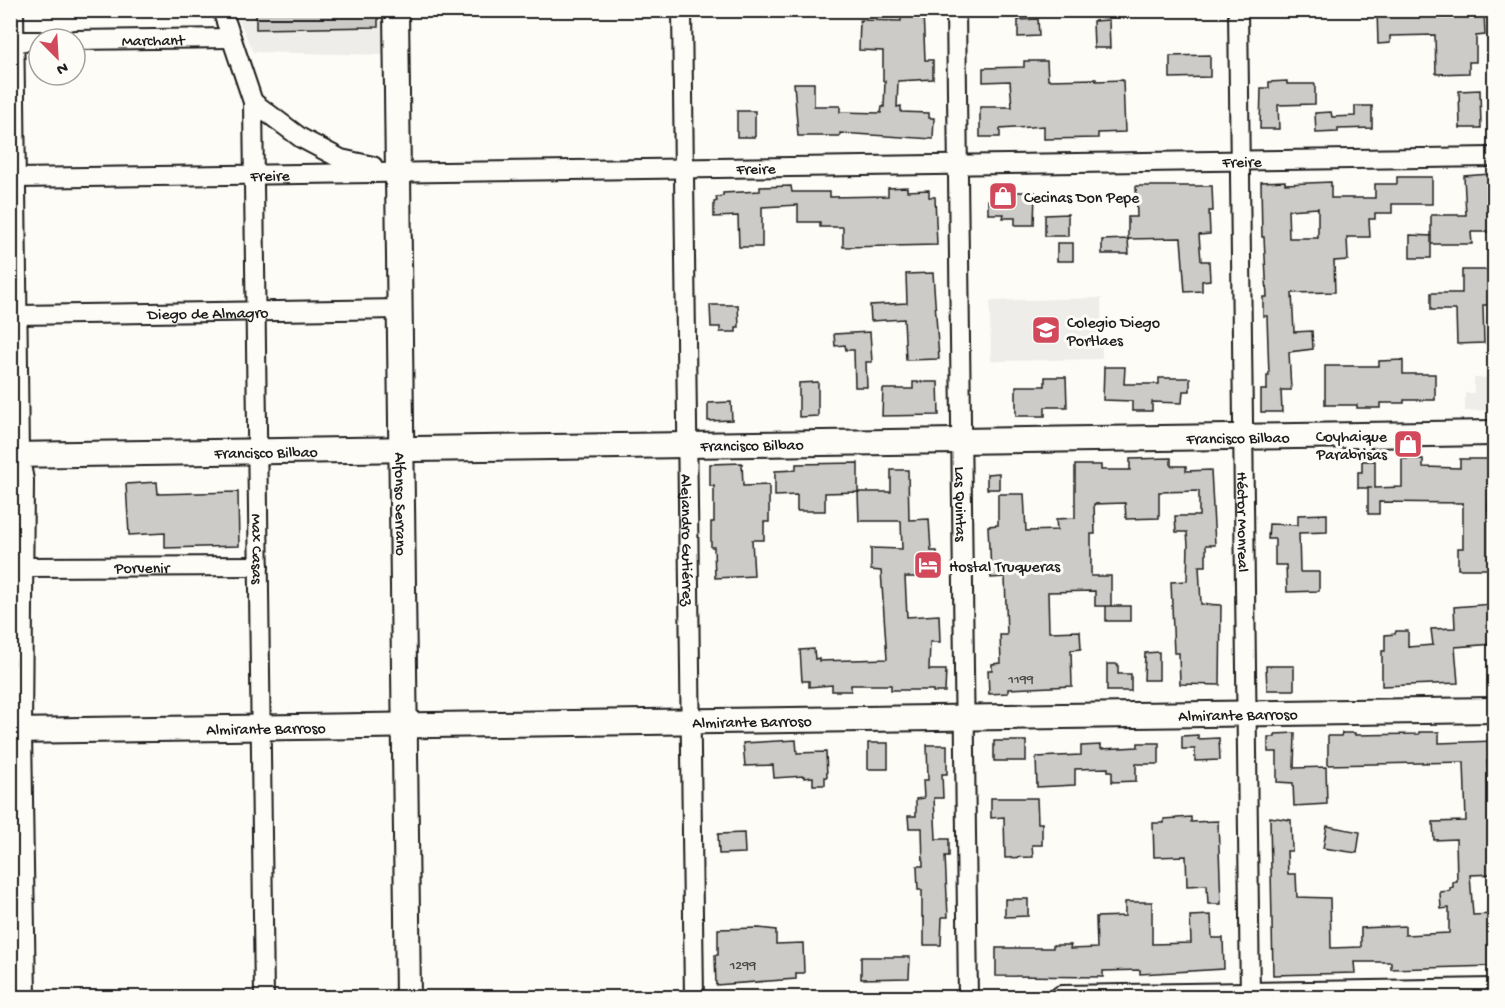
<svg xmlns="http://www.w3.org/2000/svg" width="1505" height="1008" viewBox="0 0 1505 1008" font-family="'Gochi Hand',sans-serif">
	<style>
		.built { fill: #eeede9 }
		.building { fill: #cccbc8; stroke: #1c1c1c; stroke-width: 1.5; fill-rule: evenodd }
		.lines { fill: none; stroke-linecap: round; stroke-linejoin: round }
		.minor-casing { stroke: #1c1c1c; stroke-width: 22 }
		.tertiary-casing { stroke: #1c1c1c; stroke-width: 28 }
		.minor { stroke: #fdfcf7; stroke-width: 18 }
		.tertiary { stroke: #fdfcf7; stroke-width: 24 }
		.labels { text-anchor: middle; stroke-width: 6; stroke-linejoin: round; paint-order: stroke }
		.number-label { font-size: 14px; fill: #484847 }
		.street-label { font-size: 16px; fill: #1c1c1c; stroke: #fdfcf7 }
		.poi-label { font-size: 16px; fill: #1c1c1c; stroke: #fdfcf7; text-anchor: start }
	</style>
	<rect width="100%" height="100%" fill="#fdfcf7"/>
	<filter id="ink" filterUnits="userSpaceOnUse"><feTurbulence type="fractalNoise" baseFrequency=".0167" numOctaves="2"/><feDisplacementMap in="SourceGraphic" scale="12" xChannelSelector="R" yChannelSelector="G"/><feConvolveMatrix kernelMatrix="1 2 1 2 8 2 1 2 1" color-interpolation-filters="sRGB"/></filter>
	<g filter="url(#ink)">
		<path class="built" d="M235 11H385L386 55 253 52Z
			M1101 298 1102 359 991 361 990 301Z
			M1474 378H1494V408L1492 410 1465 411V393H1474Z"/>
		<path class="building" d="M256 10H378V27L256 29Z
			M901 10H923L925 60H933V79L898 81 897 107 901 106V112L929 113V118H934L933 139 840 133V136H798L794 83H814V106H840V112L881 113 882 107H884L885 81H883V51L859 50 860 20 901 21Z
			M1377 10H1389V15L1484 11 1485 35 1476 36V62H1469V73L1436 74 1435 35 1390 36V43L1378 44Z
			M1038 19 1039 36 1018 37V20Z
			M1109 20 1110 48H1094L1093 21Z
			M1210 55V77L1170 78V56Z
			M1024 61H1047L1048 80 1096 79V81L1123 80 1125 132 1098 133V138L1044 139V126L1000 129V137H980V107H1012L1010 81 983 82V68L1024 67Z
			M1287 81V84H1315V104L1278 105 1279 129H1260L1261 88H1269V82Z
			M1480 90 1481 128H1460L1459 91Z
			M1355 106H1372V128L1338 129V132L1316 133 1315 113 1331 112 1332 117 1355 116Z
			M737 111H755V137H737Z
			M1490 174 1491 232H1471L1472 244H1431V215H1466L1464 176Z
			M1397 177H1432V204H1392V213H1375V219H1369L1370 237H1347L1348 260 1334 261 1335 292 1292 293 1294 332 1312 331 1313 349 1289 352 1291 390H1281L1282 412H1261V390H1267V376H1269L1267 316H1263V297H1267L1264 237H1262L1261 182 1285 181V184L1331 182V198H1375V184H1397ZM1318 208V238H1289L1288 210Z
			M791 186 792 192H830V197L888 196V188L907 187V191L929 190V197H935L937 245 843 247V227H820V222H798V205L762 207V247H739L738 216 714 217V202L717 201 716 197 723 196V193L760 191V187Z
			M1136 186H1212L1213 211H1209L1210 234 1199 235 1201 261H1209L1210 280 1202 281V291L1185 292 1181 238 1128 239V217H1137Z
			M993 192H1035L1034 225H1015V218H1003L1004 214H988V200H993Z
			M1068 214V236H1045V215Z
			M1410 235 1431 236V258H1410Z
			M1128 239 1129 254H1102V240Z
			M1057 243H1073V261H1057Z
			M1462 270H1488L1490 305H1483L1484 343 1457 344 1456 310H1431V293H1462Z
			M933 273 939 359 906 360 904 319 871 321 870 305 907 303 906 274Z
			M710 305H738L739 327H736V332H720V327H711Z
			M870 332 872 362H866L867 387H855L854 350H846L845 345 835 346 834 334Z
			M1403 360V374H1435V400H1404V403H1380V408H1357V405H1325V366H1379V361Z
			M1104 367H1125L1124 384H1159V378H1190V391H1183L1182 403 1152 402V411H1132V401L1103 400Z
			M1045 377H1066L1067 407H1045V416H1016V386H1045Z
			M818 382V416L799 417V383Z
			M913 382H938L939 415 882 416 883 389H913Z
			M731 402 732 420 708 421V403Z
			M1171 458V466H1186V471L1211 470 1215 545H1206V566H1199L1201 604 1221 605 1220 685 1180 684 1179 653H1174L1171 582 1187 581 1188 545 1187 532H1176L1175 516H1199V491L1159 492V518L1126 519 1125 503 1094 504 1095 534H1091V576H1111V606H1095V591L1048 592 1049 632 1080 631 1081 649 1071 650 1072 686 1008 689V693L989 694 988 670H992V664L1001 663 1000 635H1007L1005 577 991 578 990 548H989L988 526 998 525V494H1024L1026 531 1057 530 1056 519 1075 518V465H1101V470H1130V459Z
			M1402 459H1423V467L1460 468V459H1491L1488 511H1494V569H1458V548H1463V503L1379 502V514H1368V488H1372H1358V472H1362V461H1375V488L1402 487Z
			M742 463 743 486 769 485V522H764V540H752L754 576 715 578 714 547H711V522H714V486H710V464Z
			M858 463V492L825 493V511H797V495L775 496V471L796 470V464Z
			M891 470H908L909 520 929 519 931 551H937V571L921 570V577H905L907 617 939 615 940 642H930L929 670H946L945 692H933V690H891V685H851V691H832V685L809 687V681H802L800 650 814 649 815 659 819 658V661L887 659 881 571 871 570V548L902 549 901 521H859L858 492H891Z
			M999 473V489H987V474Z
			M157 482 158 494 238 492 239 546 165 548V533L129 535 126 484Z
			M1327 514V532L1299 533 1300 572H1319V591L1287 592 1286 565H1275V539H1268L1269 524 1298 525V515Z
			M1492 604 1494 644 1455 647 1458 683 1382 686V651H1385V635L1395 634 1396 631H1408V647L1433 645 1431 629 1455 628 1454 607Z
			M1106 606H1130V621H1106Z
			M1159 652V680H1144L1145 653Z
			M1107 664H1118V674H1131V691H1107Z
			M1266 666H1294V690H1267Z
			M1419 732H1439V743L1494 741V761H1487L1489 798 1494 797V874L1470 875 1473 915 1494 914V966L1391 969V962H1354L1355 973 1273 975 1270 817 1291 820 1292 851H1287L1288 874H1296L1297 897 1330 898 1331 948 1361 947V928L1405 926V935L1449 933V908L1441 909 1440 892 1450 891V888L1453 887V882L1457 881 1456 839 1434 840 1433 822 1466 821 1464 762 1328 765V736H1341L1342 733H1355V735L1419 734Z
			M1295 733 1294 768 1326 767 1327 804 1294 806 1293 783 1277 782V752H1268V737H1275V734Z
			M1198 735V739L1219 738 1220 760 1195 761V749H1182V736Z
			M796 740 797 753 826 752 827 777H825V785H813V777L804 778V776L774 778 773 765 745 766 743 743Z
			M994 741H1026V761H994Z
			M868 743H888V769H868Z
			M1138 743H1159V764H1136V781L1112 782V771H1108V768L1075 769V785L1037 787 1036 757 1081 755V746L1101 745V749L1138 747Z
			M927 745H947V774H942L943 798H934L936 839H949V856H945L948 917H942L941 945H924V917H922V890H918L917 866H923L922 828H909L908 816H916V799L924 798 923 780H928Z
			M991 798H1037L1038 823H1042V845H1032L1033 857 1005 858 1004 817 991 818Z
			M1191 817V822L1218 821 1221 904H1208L1207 885 1187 886 1186 856 1154 857 1153 823H1164V819Z
			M1327 826 1360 832 1357 853 1323 848Z
			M744 833 745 853 719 854 718 834Z
			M1005 899H1028V916L1005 917Z
			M1125 902H1152V944L1191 943 1190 916 1211 915 1212 938H1223L1224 969 1140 974V970L1103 971V977L996 976V948H1053V945H1071L1070 949 1097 948 1096 917 1125 916Z
			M759 928 776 930V944L803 943 804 973H796V979L716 985 715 955H718V929Z
			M861 957H910L909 978 861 979Z"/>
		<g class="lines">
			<g class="minor-casing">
				<g id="minor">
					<path d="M14 10 19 455 24 480 22 731 26 998"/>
					<path id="s1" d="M222 10 253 102 264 998"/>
					<path id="s2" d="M682 10 694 998"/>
					<path id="s3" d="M956 10 968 998"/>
					<path id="s4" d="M1238 10 1250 998"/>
					<path id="s5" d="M75 40 231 38"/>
					<path d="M10 41H39"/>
					<path d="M253 102 301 138 341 159 373 166"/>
					<path id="s6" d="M16 178 1494 157"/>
					<path id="s7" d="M18 315 399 309"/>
					<path id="s8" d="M25 567 259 566"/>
				</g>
			</g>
			<g class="tertiary-casing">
				<g id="tertiary">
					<path id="s9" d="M396 10 408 998"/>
					<path id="s10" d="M10 455 1494 433"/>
					<path id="s11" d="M10 731 1494 710"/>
					<path d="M1062 998 1494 991"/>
				</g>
			</g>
			<use href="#minor" class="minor"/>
			<use href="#tertiary" class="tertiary"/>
		</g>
	</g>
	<defs>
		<g id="shop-square" transform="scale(1.5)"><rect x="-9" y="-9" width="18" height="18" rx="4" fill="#d1495b" stroke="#fdfcf7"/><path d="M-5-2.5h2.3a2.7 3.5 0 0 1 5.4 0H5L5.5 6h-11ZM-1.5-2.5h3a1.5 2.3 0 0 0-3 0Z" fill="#fff"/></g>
		<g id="school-square" transform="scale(1.5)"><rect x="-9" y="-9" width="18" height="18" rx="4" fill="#d1495b" stroke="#fdfcf7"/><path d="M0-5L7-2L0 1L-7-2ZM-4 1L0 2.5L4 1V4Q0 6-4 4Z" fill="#fff"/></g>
		<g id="hotel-square" transform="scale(1.5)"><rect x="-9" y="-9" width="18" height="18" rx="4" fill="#d1495b" stroke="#fdfcf7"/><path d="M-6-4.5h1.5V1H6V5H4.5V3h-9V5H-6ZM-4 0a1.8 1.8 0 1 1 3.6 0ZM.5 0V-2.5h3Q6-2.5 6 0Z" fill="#fff"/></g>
	</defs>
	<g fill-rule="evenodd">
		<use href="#shop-square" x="1003" y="196"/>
		<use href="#school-square" x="1046" y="330"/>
		<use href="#shop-square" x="1408" y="444"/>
		<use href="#hotel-square" x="928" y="565"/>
	</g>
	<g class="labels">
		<g class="number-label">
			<text x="1021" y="683">1199</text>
			<text x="743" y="969">1299</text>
		</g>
		<g class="street-label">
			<text dy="6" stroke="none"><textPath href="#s5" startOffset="78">Marchant</textPath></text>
			<text dy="6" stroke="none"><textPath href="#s6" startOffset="1226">Freire</textPath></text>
			<text dy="6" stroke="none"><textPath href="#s6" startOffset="740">Freire</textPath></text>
			<text dy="6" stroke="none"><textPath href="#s6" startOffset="254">Freire</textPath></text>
			<text dy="6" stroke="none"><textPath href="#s7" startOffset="190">Diego de Almagro</textPath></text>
			<text dy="6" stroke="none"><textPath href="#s10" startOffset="1228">Francisco Bilbao</textPath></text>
			<text dy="6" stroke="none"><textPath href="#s10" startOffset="742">Francisco Bilbao</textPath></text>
			<text dy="6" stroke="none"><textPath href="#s10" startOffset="256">Francisco Bilbao</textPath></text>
			<text dy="6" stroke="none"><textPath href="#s9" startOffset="494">Alfonso Serrano</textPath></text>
			<text dy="6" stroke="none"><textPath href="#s3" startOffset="494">Las Quintas</textPath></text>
			<text dy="6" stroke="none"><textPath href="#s4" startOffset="512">Héctor Monreal</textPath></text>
			<text dy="6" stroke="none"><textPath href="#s2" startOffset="530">Alejandro Gutiérrez</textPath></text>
			<text dy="6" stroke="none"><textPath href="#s1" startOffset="544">Max Casas</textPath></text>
			<text dy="6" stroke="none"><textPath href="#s8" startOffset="117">Porvenir</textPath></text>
			<text dy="6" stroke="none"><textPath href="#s11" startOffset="1228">Almirante Barroso</textPath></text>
			<text dy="6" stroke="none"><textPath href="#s11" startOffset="742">Almirante Barroso</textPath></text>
			<text dy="6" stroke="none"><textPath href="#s11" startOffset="256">Almirante Barroso</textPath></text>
		</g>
		<g class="poi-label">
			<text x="1024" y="202">Cecinas Don Pepe</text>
			<text x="1067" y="327">Colegio Diego<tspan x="1067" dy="18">Portlaes</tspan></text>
			<text x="1387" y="441" text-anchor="end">Coyhaique<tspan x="1387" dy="18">Parabrisas</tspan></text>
			<text x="949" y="571">Hostal Truqueras</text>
		</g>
	</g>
	<rect width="1505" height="1008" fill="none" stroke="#fdfcf7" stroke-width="36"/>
	<rect x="18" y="18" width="1469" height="972" fill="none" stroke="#1c1c1c" stroke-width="2" filter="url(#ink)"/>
	<g transform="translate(57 57) rotate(156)"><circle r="28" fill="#fdfcf7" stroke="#a3a29f" stroke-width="1.5"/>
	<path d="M0-4.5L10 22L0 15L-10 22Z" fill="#d1495b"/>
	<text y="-9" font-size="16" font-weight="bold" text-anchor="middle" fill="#1c1c1c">N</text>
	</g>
</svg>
